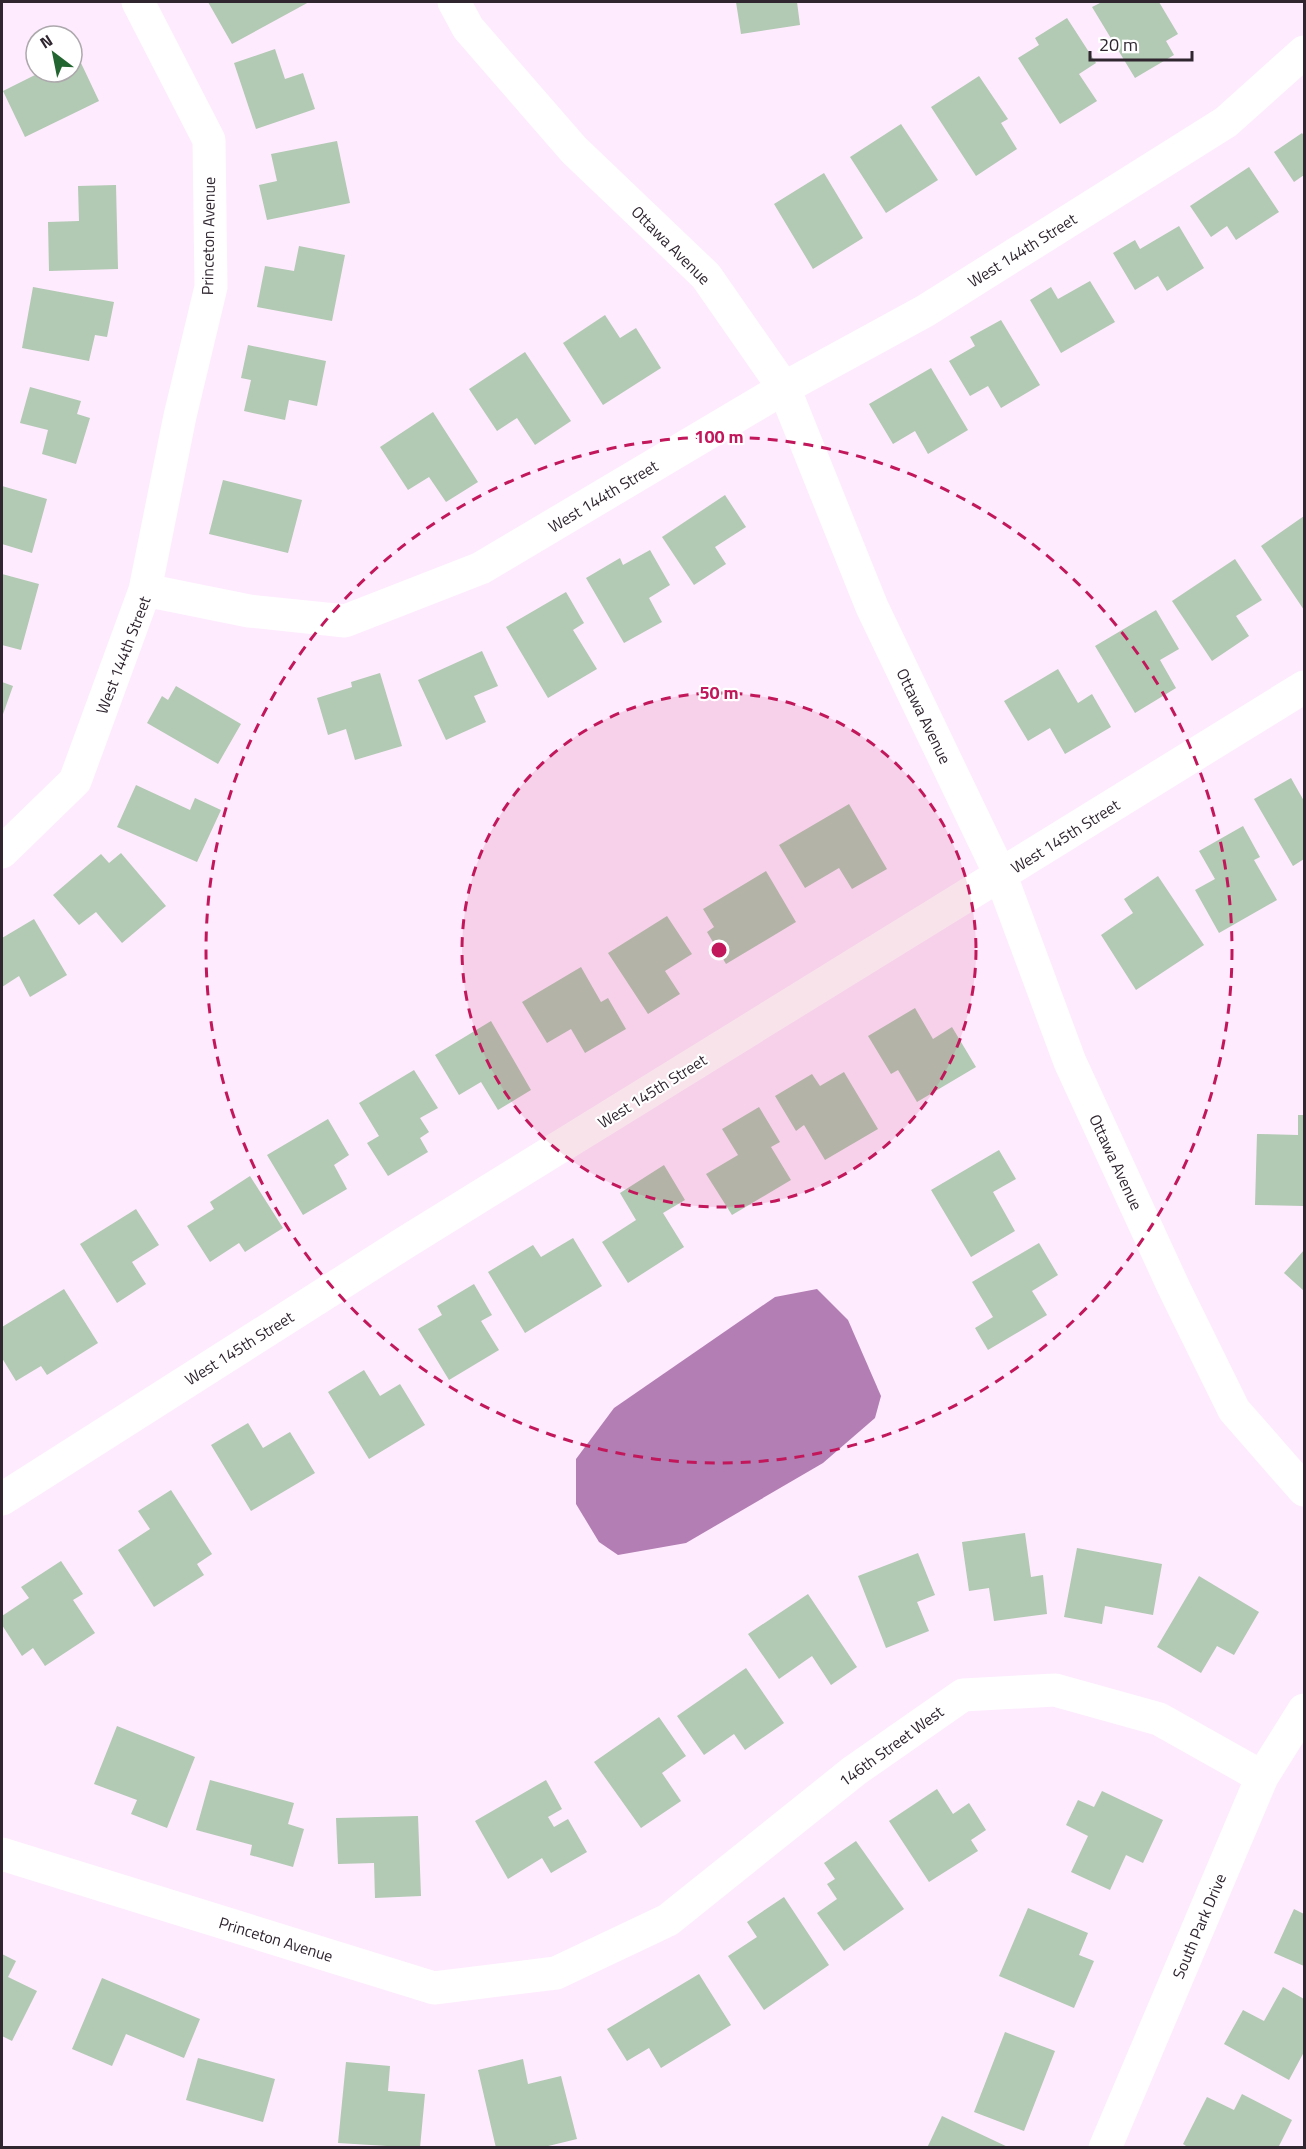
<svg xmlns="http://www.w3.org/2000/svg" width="1306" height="2149" viewBox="0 0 1306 2149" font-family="'Titillium Web',sans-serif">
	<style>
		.water { fill: #b37eb3 }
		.building { fill: #b2c9b3 }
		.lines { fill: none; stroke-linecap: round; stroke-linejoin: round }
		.minor { stroke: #fff; stroke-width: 33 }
		.ring { fill: none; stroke: #c2185b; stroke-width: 3; stroke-dasharray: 10 8 }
		.labels { text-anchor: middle; stroke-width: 4.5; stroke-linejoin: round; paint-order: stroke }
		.street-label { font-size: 16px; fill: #2f262f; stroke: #fff }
		.centre { fill: #c2185b; stroke: #fff; stroke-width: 3 }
		.ring-label { font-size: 18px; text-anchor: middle; font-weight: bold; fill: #c2185b; stroke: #fff; stroke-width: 4.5; stroke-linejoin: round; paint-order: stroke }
	</style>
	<rect width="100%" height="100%" fill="#feebfe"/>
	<path class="water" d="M817 1289 848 1320 881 1396 875 1418 823 1463 686 1543 618 1555 599 1542 576 1504V1459L614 1408 775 1297Z"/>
	<path class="building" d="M208 2H309L232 44Z
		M736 2H797L800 25 741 34Z
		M1102 2H1159L1178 34 1166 41 1174 55 1135 78 1092 7Z
		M1067 18 1096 63 1079 74 1097 101 1060 124 1018 58 1039 45 1035 38Z
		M72 44 99 101 25 137 3 91 41 72H72Z
		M36 46V59L31 48Z
		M275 49 285 79 303 73 315 109 256 129 234 63Z
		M979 76 1008 119 1001 123 1017 149 976 176 931 107Z
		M901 124 938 180 886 213 850 157Z
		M1302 133 1304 136V175L1294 182 1274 152Z
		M337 141 350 203 267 220 259 185 277 181 271 154Z
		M1249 167 1279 212 1236 240 1227 226 1211 237 1190 206Z
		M824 173 863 238 813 269 774 204Z
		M116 185 118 269 49 271 48 222 79 221 78 186Z
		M1179 226 1204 268 1167 291 1158 276 1135 290 1113 253 1135 240 1140 249Z
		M299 246 345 255 332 321 257 307 265 266 294 271Z
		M1090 281 1115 322 1061 353 1030 300 1051 287 1058 299Z
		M33 287 114 302 107 337 95 335 89 361 22 348Z
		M605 315 620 338 636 328 661 368 603 405 563 343Z
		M1001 320 1040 385 1001 408 988 386 970 396 949 361 975 346 970 337Z
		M248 345 326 361 317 406 289 400 285 420 244 411 251 380 241 378Z
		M525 352 571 421 535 445 517 418 497 431 469 389Z
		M931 368 968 430 928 454 915 431 893 444 869 404Z
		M30 387 81 401 77 414 90 418 76 464 42 454 48 430 20 423Z
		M433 412 478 482 446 502 429 477 408 490 380 447Z
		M223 480 302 500 288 553 209 534Z
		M2 486 47 499 32 553 2 544Z
		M725 495 746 527 715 547 726 564 694 585 662 537Z
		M1304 516V610L1261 546Z
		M650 550 670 585 649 598 662 622 624 643 586 578 620 558 623 565Z
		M1235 559 1262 600 1236 616 1249 636 1212 661 1172 601Z
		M2 574 39 584 21 650 2 645Z
		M566 592 584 623 573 630 597 669 548 698 506 627Z
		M1156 610 1179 649 1160 660 1176 688 1135 713 1095 646Z
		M482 651 498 686 474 696 486 722 446 740 418 680Z
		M1058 669 1078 703 1092 694 1111 727 1065 754 1050 728 1028 741 1004 701Z
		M380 673 402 746 355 760 346 729 328 735 317 698 352 687 351 682Z
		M2 682 13 686 2 717Z
		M176 686 241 724 218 764 147 723 162 696 168 700Z
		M1291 778 1304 801V859L1293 866 1254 799Z
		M136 785 190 810 195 798 221 810 197 862 117 827Z
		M849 804 887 869 852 889 839 868 805 888 779 845Z
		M1243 826 1260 857 1254 860 1277 900 1219 933 1195 890 1215 879 1199 851Z
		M121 853 166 906 122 943 96 912 79 925 53 895 101 854 109 863Z
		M766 871 796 922 726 964 707 932 714 927 703 909Z
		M1158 876 1204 945 1136 990 1101 935 1133 913 1124 899Z
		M667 916 692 954 665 971 680 994 648 1014 608 953Z
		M34 919 67 975 30 997 19 976 2 987V938Z
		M581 967 601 1002 608 998 626 1029 585 1053 571 1029 547 1043 522 1002Z
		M915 1008 933 1039 952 1027 976 1067 917 1102 898 1070 891 1074 868 1036Z
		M491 1021 531 1090 498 1110 481 1082 459 1095 435 1055Z
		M414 1070 438 1108 420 1118 429 1132 420 1138 428 1152 388 1176 367 1143 379 1136 359 1103Z
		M844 1072 878 1129 825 1160 804 1125 796 1131 775 1096 812 1074 820 1086Z
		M759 1107 780 1142 771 1147 791 1180 732 1215 706 1174 738 1155 722 1129Z
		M1298 1115H1304V1206L1255 1205 1257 1134 1298 1135Z
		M328 1119 349 1155 334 1165 347 1189 303 1215 267 1155Z
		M999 1150 1016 1179 993 1192 1015 1231 971 1257 931 1190Z
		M664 1165 685 1200 663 1213 684 1247 628 1283 602 1242 636 1220 620 1193Z
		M250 1176 283 1228 245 1252 239 1243 210 1262 187 1226 214 1209 210 1202Z
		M136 1209 159 1245 132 1262 146 1284 117 1303 80 1244Z
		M573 1238 602 1286 525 1333 488 1272 533 1245 541 1257Z
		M1039 1243 1058 1275 1032 1291 1047 1315 988 1350 975 1328 993 1317 972 1282Z
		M1304 1250V1291L1284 1273Z
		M474 1284 492 1315 481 1321 499 1350 449 1380 418 1329 442 1315 437 1306Z
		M64 1289 98 1343 47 1375 41 1366 16 1381 2 1358V1327Z
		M364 1370 380 1396 400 1384 425 1425 369 1459 328 1392Z
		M248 1423 263 1448 290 1432 315 1473 251 1511 211 1445Z
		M171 1490 212 1554 197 1564 204 1575 154 1607 118 1550 150 1529 138 1511Z
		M1025 1533 1031 1577 1043 1575 1047 1614 994 1621 989 1588 969 1591 962 1542Z
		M1077 1548 1162 1564 1153 1615 1105 1606 1102 1624 1064 1617Z
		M918 1553 935 1595 917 1602 929 1631 886 1648 858 1576Z
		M61 1561 83 1594 73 1600 95 1633 45 1666 33 1648 22 1656 2 1625V1616L29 1598 21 1587Z
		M1199 1576 1259 1612 1234 1655 1217 1646 1201 1673 1157 1647Z
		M808 1594 857 1667 831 1685 812 1656 779 1679 748 1634Z
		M746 1668 784 1723 745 1750 734 1734 704 1755 677 1716Z
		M659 1717 686 1756 662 1773 681 1801 641 1828 594 1762Z
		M117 1726 195 1757 167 1828 131 1814 137 1800 94 1784Z
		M210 1780 294 1803 288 1824 304 1829 293 1867 250 1855 252 1845 196 1830Z
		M546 1780 562 1809 548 1817 554 1827 568 1819 587 1852 551 1873 542 1858 508 1879 475 1821Z
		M937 1789 953 1814 969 1803 986 1830 971 1840 978 1851 929 1882 889 1821Z
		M1102 1791 1163 1820 1143 1863 1126 1855 1110 1890 1071 1872 1088 1836 1066 1825 1078 1800 1094 1807Z
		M418 1816 421 1896 375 1898 374 1863 338 1864 336 1818Z
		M856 1841 904 1909 844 1951 817 1913 837 1899 827 1884 835 1879 824 1863Z
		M784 1897 829 1965 764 2010 728 1956 757 1937 747 1922Z
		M1028 1908 1088 1933 1079 1955 1094 1961 1074 2008 999 1976Z
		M1294 1909 1304 1914V1966L1274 1953Z
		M2 1954 16 1961 8 1977 37 1991 12 2041 2 2036Z
		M699 1974 731 2025 661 2068 649 2048 627 2061 607 2029Z
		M102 1978 200 2019 184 2058 126 2034 112 2066 72 2049Z
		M1283 1987 1304 1999V2052L1289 2080 1224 2044 1243 2010 1264 2021Z
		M1005 2032 1055 2051 1024 2131 974 2112Z
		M198 2058 275 2079 263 2122 186 2100Z
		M523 2059 528 2084 561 2076 577 2139 540 2148H496L478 2070Z
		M346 2062 390 2066 388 2091 425 2094 420 2148 338 2143Z
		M1242 2094 1292 2120 1278 2148H1189L1183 2144 1207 2097 1234 2110Z
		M942 2116 1010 2148H927Z"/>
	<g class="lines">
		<path class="minor" d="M138 2 209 140 211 287 180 416 145 590
			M454 2 468 28 574 150 706 276 784 388 872 607 1001 876 1070 1062 1174 1288 1234 1410 1304 1490
			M2 852 75 781 145 590 249 611 345 621 481 568 784 388 925 311 1226 122 1304 52
			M2 1499 406 1242 1304 687
			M2 1854 434 1988 556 1973 668 1920 854 1771 963 1695 1055 1690 1159 1719 1262 1777
			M1105 2148 1262 1777 1304 1710"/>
	</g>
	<circle cx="719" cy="950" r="257" fill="#c2185b" fill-opacity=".12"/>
	<g class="ring">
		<circle cx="719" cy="950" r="257"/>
		<circle cx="719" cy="950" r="513"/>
	</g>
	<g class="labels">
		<g class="street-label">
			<text transform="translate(208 236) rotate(-89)" y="6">Princeton Avenue</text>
			<text transform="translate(671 245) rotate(45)" y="6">Ottawa Avenue</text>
			<text transform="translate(1022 250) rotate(-32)" y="6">West 144th Street</text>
			<text transform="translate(603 496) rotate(-31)" y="6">West 144th Street</text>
			<text transform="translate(123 655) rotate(-69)" y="6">West 144th Street</text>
			<text transform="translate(924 716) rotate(64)" y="6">Ottawa Avenue</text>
			<text transform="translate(1065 836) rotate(-32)" y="6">West 145th Street</text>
			<text transform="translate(652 1091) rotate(-32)" y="6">West 145th Street</text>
			<text transform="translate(1116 1162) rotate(65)" y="6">Ottawa Avenue</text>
			<text transform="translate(239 1348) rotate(-32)" y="6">West 145th Street</text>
			<text transform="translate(891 1746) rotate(-36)" y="6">146th Street West</text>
			<text transform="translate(1199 1926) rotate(-67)" y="6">South Park Drive</text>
			<text transform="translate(276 1939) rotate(17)" y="6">Princeton Avenue</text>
		</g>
	</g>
	<circle cx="719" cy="950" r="9" class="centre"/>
	<g class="ring-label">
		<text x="719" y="443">100 m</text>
		<text x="719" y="699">50 m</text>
	</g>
	<rect width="1306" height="2149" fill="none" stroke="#2f262f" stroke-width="6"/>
	<g transform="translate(54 54) rotate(328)"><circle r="28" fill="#ffffff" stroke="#aca8ac" stroke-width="1.5"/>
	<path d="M0-4.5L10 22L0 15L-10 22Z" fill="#236530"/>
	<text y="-9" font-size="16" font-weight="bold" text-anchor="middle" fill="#2f262f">N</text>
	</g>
	<path d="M1090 51v9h102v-9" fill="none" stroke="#2f262f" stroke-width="3"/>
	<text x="1099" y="51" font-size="18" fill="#2f262f" stroke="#ffffff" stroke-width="4.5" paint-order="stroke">20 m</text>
</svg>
